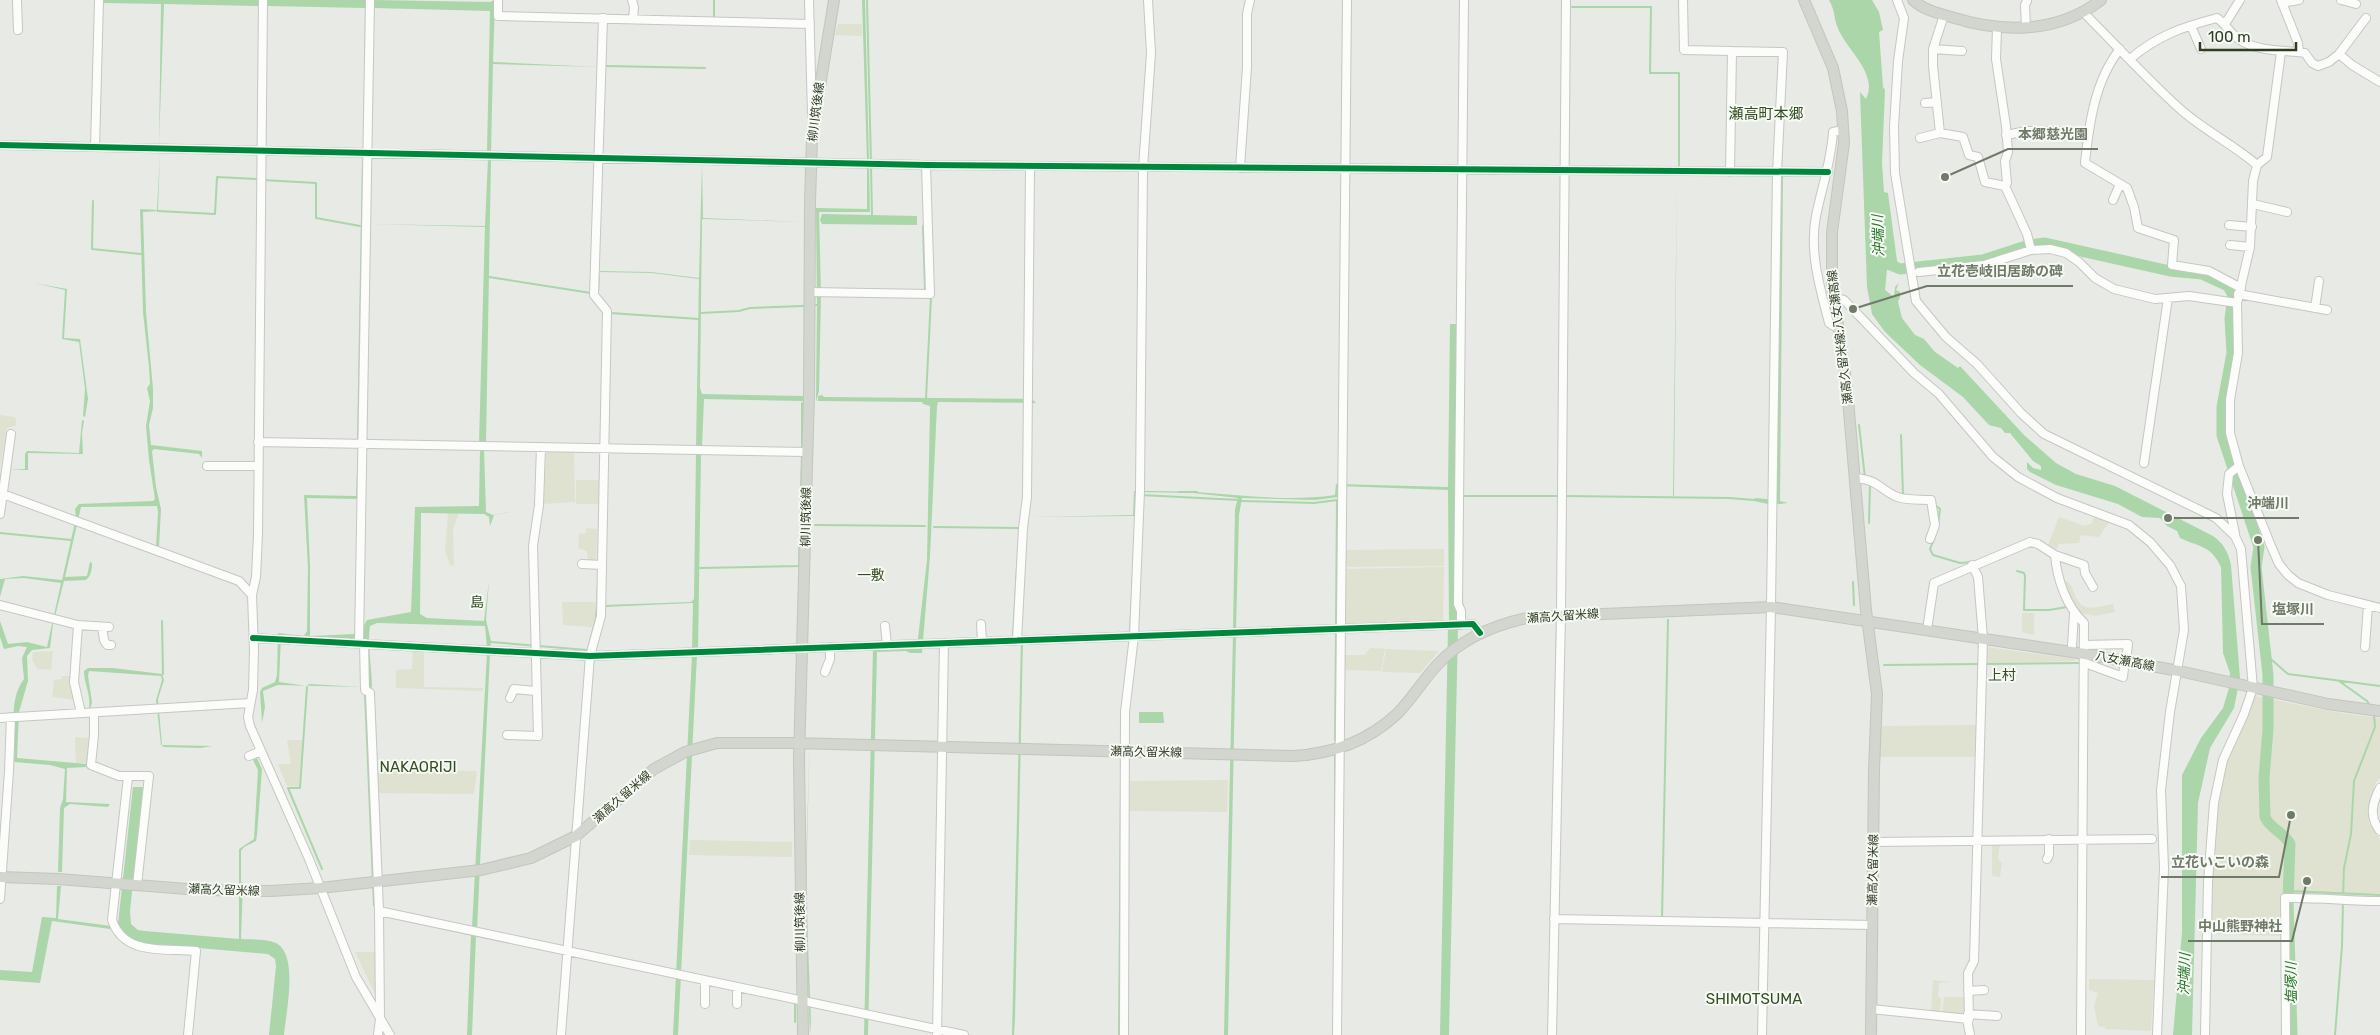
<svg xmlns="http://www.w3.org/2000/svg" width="2380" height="1035" viewBox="0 0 2380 1035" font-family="Rubik,'Noto Sans JP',sans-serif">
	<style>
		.green { fill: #dfe2d0 }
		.water { fill: #aad6aa }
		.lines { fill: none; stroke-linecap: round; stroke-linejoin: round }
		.stream { stroke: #aad6aa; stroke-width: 2 }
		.river { stroke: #aad6aa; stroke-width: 11 }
		.minor-casing { stroke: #c5c7c3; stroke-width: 10 }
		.major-casing { stroke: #c2c6be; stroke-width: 12 }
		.minor { stroke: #fcfcfb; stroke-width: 8 }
		.major { stroke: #d2d6cf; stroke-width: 10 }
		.cycleway-casing { stroke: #f7f9f4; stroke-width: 9 }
		.cycleway { stroke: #00873e; stroke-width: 6 }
		.labels { text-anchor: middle; stroke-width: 4; stroke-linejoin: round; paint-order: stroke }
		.street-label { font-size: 12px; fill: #2f3d24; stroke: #f7f9f4 }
		.water-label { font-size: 14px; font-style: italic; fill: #227524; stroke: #f7f9f4 }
		.neighbourhood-label { font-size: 14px; fill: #334e22; stroke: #f7f9f4 }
		.quarter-label { font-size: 15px; fill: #334e22; stroke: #f7f9f4 }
		.leader { fill: none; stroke: #707a68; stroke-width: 2 }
		.callout-dot { fill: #707a68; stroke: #f7f9f4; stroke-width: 2 }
		.callout-label { font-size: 14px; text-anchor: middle; font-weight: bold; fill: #707a68; stroke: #f7f9f4; stroke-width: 4; stroke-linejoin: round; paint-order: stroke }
	</style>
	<rect width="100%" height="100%" fill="#e8eae6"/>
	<path class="green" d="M838 24H862V36L835 35Z
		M0 415 15 417 17 425 7 428 0 468Z
		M546 450H574L575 502 544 504Z
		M576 480H601L600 504H576Z
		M448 513H459L453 529 454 566 450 565 445 550Z
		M2094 516 2110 521 2099 537 2081 535 2079 543 2059 544 2057 549 2048 545 2059 517 2085 526 2092 523Z
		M586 528 597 529 596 562H588L587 551 578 548 579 534 586 533Z
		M1444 549V566L1343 567V550Z
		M1444 567 1443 623C1432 622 1422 620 1410 620V623L1342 625V569Z
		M2067 581C2071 584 2073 590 2075 595 2083 615 2097 606 2113 604L2115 612 2096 616 2078 613 2065 583Z
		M562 602H595V617L592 627 563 625Z
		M2022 613H2034V635L2022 632Z
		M1986 647 2075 659V661L1986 663Z
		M413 648 424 649V687L483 688V691L396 688V670L412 669Z
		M1370 648 1385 649 1381 671 1343 670V655H1365Z
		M1386 649 1439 651 1420 673 1382 672Z
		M53 651 51 670 37 669 32 659 33 652Z
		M62 676H71L75 700 52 697 54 680 62 679Z
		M2255 696 2341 713 2380 718V778L2376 782 2368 807 2369 823 2380 840V897L2283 895V936L2210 934V892L2217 792 2226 764Z
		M1977 725 1976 757H1878L1879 726Z
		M75 737 89 738 86 763H76Z
		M287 740H303L299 787 287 786 278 764H291Z
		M376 770 477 771 474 794 377 793Z
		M1228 780 1227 812 1129 811 1130 781Z
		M690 840 792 842V857L689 855Z
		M1992 842H2000L1998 858 2002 863 2000 877 1992 876Z
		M355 952H377L376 996Z
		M2089 979 2154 980 2151 1031 2105 1029V1027L2098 1026 2094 1006 2098 993 2089 990Z
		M1933 980 1950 982 1939 983 1938 997 1941 998 1940 1014 1931 1013Z
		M1944 997H1966V1015L1965 1016 1942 1014Z"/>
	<path class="water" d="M103 0H261L260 6 164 4 159 144 161 4 103 3Z
		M267 0H366L363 151 365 8 268 6Z
		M375 0 490 2 495 0 493 62 598 67 493 64 491 152H487L490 11 374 8Z
		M862 0H865L869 161 867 160Z
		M1829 0H1872L1879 12 1883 30 1879 32 1883 87 1885 90 1882 163 1884 192 1888 193 1897 261 1902 267V272L1887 269 1885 290 1894 297 1895 287 1899 283 1896 290 1900 292V297L1898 302 1902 318 1915 335 1924 339 1935 352 1958 368 1960 366 2025 436 2056 463 2076 474 2115 486 2213 536C2224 544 2228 552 2231 565L2240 678 2234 708 2210 748 2198 803 2192 1035H2173L2182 932V775L2201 738 2223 708 2229 688 2230 673 2223 653 2221 567C2211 545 2199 547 2180 538L2177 531 2167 526 2160 518 2142 517 2118 504 2056 485 2030 472 2027 469V462L2033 468 2041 470V466L2033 461 2010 433H2005L2001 428 1989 425 1963 397 1920 365 1885 332 1872 314 1867 287 1860 92 1866 99C1879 73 1845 49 1837 26 1834 18 1835 10 1829 0Z
		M160 152 158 211 143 212 146 312 153 389V408L149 425 151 445 202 451V458L199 454 154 449 152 451 156 487 161 509 159 547H156L158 512 157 506 81 507 65 577 87 576 90 562 92 563C92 569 91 576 86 580L64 581 53 624 50 648 32 650 27 656 28 681 19 712 17 758 87 764 86 767 67 768 66 802 110 804 108 807 70 804 64 808 62 872H58L60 808 63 799 65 769 50 765 14 762C16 736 7 701 24 679L22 658 27 647 18 646 4 649 0 637V621L8 644 27 642 47 647 61 583 24 578 5 579 0 597V579L23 576 62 580 76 518 75 509 79 504 153 501 155 499 149 460 146 426 150 401 147 388 150 384 149 367 143 312 140 209 157 210Z
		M362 157 363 226 359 441H357Z
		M488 159H491L486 443H479L485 227 370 224 485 226Z
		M702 163 703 218 803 222 702 219 700 388 702 394 803 396V401L704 399 702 447 696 446 699 279 652 273 600 272 599 293H597L600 271 651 272 699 278Z
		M867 167H869L870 212H819L821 294 819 391 816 402 817 306H801L817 304 816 208 867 209Z
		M1677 175 1674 496H1673Z
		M1783 175 1780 501 1788 503 1771 505 1767 600 1768 504 1754 501 1755 498 1777 500 1780 176Z
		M822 214 917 216V225L822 224 820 220Z
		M34 283 67 289 64 338 80 339 88 399 85 417 83 416 85 389 79 342 62 339 65 290Z
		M1450 324H1458L1457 621 1449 622 1448 490 1339 486 1338 497 1315 500 1242 498 1239 515 1236 630H1233L1235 509 1238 498 1193 493 1136 492 1134 516 1030 517 1133 515 1134 491C1155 491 1176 491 1196 492 1242 495 1289 502 1335 495L1336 484 1448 487Z
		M822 395 824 397 1032 399 1036 403 938 402 937 406 930 556 922 653H910L906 651 877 652 868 1035H864L873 649 917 647 927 560 930 409V406L923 404 922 402 818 401V396Z
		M82 420 84 421 82 433 83 454 28 453V470H9L25 469V454L27 451 79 453Z
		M358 447H360L358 499 307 498 310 566V636L356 634 355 639 281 636 279 682 307 686 309 684 361 687 278 685 263 691 265 707 262 723 260 692 262 688 275 682 277 675 278 633 304 636 307 631 308 568 304 495 356 496Z
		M480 450H484L486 512 493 515 535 507 494 515 490 526 489 517 484 514 421 513 420 614 427 618 484 621 489 581 486 620 491 641 587 649 595 618 598 567 596 618 588 651 491 643 490 648H487L485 626 377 623 370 626C367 646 372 667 372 688L369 687 367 641 363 638V627L367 620 411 612 415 507 479 506Z
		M696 454H701L698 650H692L693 603 604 607V605L691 602 694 599Z
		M1667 619H1669L1663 919 1661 918Z
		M1458 627 1449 1035H1440L1448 628Z
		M1233 635H1236L1228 1035H1224Z
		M1021 638H1023L1015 1019 1014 1035H1012Z
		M487 653H490L477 929 472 927Z
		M692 655H697L678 1035H673Z
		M88 668H113L162 674 164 680 158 699 162 745 213 746 200 748 164 747 161 745 156 700 162 680 161 676 89 671 88 676 92 702 89 715 90 734C88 722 90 710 89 698 88 689 84 680 84 671Z
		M364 694H366L375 906H373Z
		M1139 712H1163L1164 723H1139Z
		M810 727 806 890 811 1022 810 1035 805 901Z
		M257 758 262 769 257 835 256 841 244 847 241 851V882H243L241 939C252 940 265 938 276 943 299 955 286 1012 284 1035H269L276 966 275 959 268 954 141 943 124 934 118 924 133 787H143L130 911 131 924 138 930 145 931 239 939V849L254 839 258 770 253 760Z
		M57 886H61L58 919 111 926 110 929 52 921 40 983 0 980V970L32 972 42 917 56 918Z
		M471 934 476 935 472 1035H467Z"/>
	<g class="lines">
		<path class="stream" d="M867 0 871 163
			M1572 7H1651L1650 73H1679V166
			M714 18V0
			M605 66 705 68
			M871 167 872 215
			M263 180 316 183V218L360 226
			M93 201 92 249 141 254
			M158 211 215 214 217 177 258 179
			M923 226 925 289
			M489 277 591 293
			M610 313 699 319
			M701 313 739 311 750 308 803 306
			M926 398 931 297
			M1859 425 1865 478
			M1901 435 1903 495
			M802 450V403
			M1179 492H1197
			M1141 495 1239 500
			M1461 496H1559
			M1564 496 1729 498 1754 500
			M1241 501 1314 503 1337 500 1336 626
			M1935 505 1940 509 1938 525
			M1135 512 1136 495
			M1869 523 1870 483
			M815 525 925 526
			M934 527 1019 528
			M0 533 71 540
			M1934 539 1930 549 1933 555 1960 563 1972 562
			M700 568 799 566 802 454
			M2017 571 2024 573 2025 576 2024 610H2049L2067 607
			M1853 582 1854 605
			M162 621 163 674
			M1130 634 1134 554
			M1013 637 1017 567
			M2265 654 2288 674 2380 686
			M1984 664 2079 663
			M1884 665 1980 664
			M2339 681 2367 701 2370 706
			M307 687 300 788H288L322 869
			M1121 728 1130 639
			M1335 740 1336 631
			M87 764 90 741
			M2370 815V802L2375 789
			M1553 830 1557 623
			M1335 888V755
			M2289 891 2380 895
			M2343 897 2344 868 2351 834 2354 781 2375 727 2374 715
			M1760 940 1761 927
			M795 1022V1003
			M1119 1035 1121 783
			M2335 1035 2342 946 2343 902"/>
		<path class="river" d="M1888 264 1900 269 1983 260 2029 245 2045 243 2170 271 2202 274 2228 286 2233 295 2230 319 2232 353 2222 407V435L2259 547 2256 567 2268 675V729L2264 778 2265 817C2270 829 2284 832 2290 844L2288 901 2292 1035"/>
		<g class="minor-casing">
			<path id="minor" d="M17 0 18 30
				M498 0V16L810 24
				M632 0 634 7 633 19
				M809 0 812 115
				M1683 0 1684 50 1783 52 1777 172 1771 607 1762 1035
				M1897 0 1904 18 1898 61 1894 127 1895 173 1916 301 1946 337 1977 364 2021 413 2044 434 2216 518 2235 536 2241 549 2253 688 2244 714 2223 760 2214 803 2208 882 2205 1035
				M2281 0 2298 43 2299 52
				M2341 0 2356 4
				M2282 3 2299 0
				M2083 12C2115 44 2146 78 2179 108 2203 130 2233 144 2257 165
				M2225 24 2240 0
				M2191 26 2201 49
				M1997 28 1996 59 2006 126 2008 152 2005 161 2007 183 2005 186 2027 234 2031 250
				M2026 28 2025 5 2027 1
				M1933 49 1962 51
				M2120 49C2095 80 2089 124 2085 163L2127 188 2134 207 2138 228 2174 240 2172 265 2209 271 2241 288
				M2281 52 2267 157 2257 165 2253 181 2250 247 2237 303 2238 353 2230 400V433L2239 466 2271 546 2279 564 2288 575 2298 583 2328 595 2380 608
				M2339 54 2352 65 2380 82
				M2130 59C2157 36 2182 27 2217 18 2226 24 2230 34 2240 40 2259 52 2284 50 2305 53L2312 63 2318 66 2329 62 2339 54 2366 18
				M1925 103 1937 102
				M1940 133 1933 66V49L1944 15
				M2006 135 2027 131H2088
				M1920 138 1940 133 1963 137 1969 155 1978 157 1985 182 2005 186
				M0 145 926 165 1828 172
				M95 147 99 0
				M1240 168 1247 67V14L1250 0
				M1730 172 1732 51
				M2113 200 2120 184
				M2253 204 2287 212
				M2229 225 2252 227
				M2230 245 2250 247
				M1919 272 1984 265 2031 250 2050 249 2066 253 2079 262 2095 278 2114 289 2155 299 2189 296 2237 303
				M810 292 930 294 926 165
				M2238 294 2327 310
				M1834 297 1844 300 1914 373 1939 394 1993 457 2018 477 2057 498 2129 525 2150 542 2170 565 2181 586 2184 630 2170 712 2161 790 2164 868 2157 1035
				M2315 308 2319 281
				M1839 329 1829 323C1820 288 1809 252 1816 216 1822 187 1831 162 1833 132L1843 130
				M258 442 808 452
				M2144 463 2168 298
				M207 466H258
				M1855 478C1878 480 1877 487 1895 496 1906 501 1919 499 1931 500L1935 525 1930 539
				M0 493 239 581 252 595 254 650 253 690 248 717 250 726 309 859 356 977 390 1035
				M0 514 11 434
				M2235 534 2227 494 2229 474 2239 466
				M2055 555 2084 565 2085 573 2093 587
				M582 564 602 565
				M252 595 256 577 258 534 263 0
				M0 605 78 625 109 627
				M981 624 982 642
				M78 625 74 682 81 713
				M1461 625V611L1458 604 1464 0
				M885 626 887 645
				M102 627 104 640 107 645H111
				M1927 630 1934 583 2030 542 2038 544 2055 555C2057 579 2066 606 2084 623L2081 1035
				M253 638 590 656 1445 625 1473 624 1480 633
				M1017 640 1023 528 1027 497 1030 166
				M359 643 370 0
				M364 643 365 690 370 693 379 911 380 1019 378 1035
				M2084 645 2128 644 2127 653
				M2072 646 2074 614
				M2365 647 2368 605
				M2085 663 2123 677 2124 668
				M825 672 830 659V647
				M510 698 514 689 535 691
				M94 713V735L91 765 119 776H149L137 885
				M0 718 250 703
				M507 735 538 736 533 546 539 505 541 447
				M249 756 261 751
				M128 777 112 920C124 956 164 948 196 951L188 1035
				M2380 788C2372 803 2369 817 2380 831
				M1874 842 2152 839
				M2047 859 2049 855V839
				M0 899 9 771 11 717
				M379 911 964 1035
				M1554 919 1872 925
				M1968 991 1984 990
				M705 1004V981
				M737 1004V987
				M1871 1009 1969 1019 1968 973 1974 961 1983 638 1978 577 1972 565
				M1968 1014 1997 1016
				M1967 1019 1970 1035
				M561 1035 590 656 601 616 607 311 594 295 603 18
				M937 1035 944 643
				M1124 1035 1125 712 1134 636 1140 491 1143 168 1151 53 1148 0
				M1337 1035 1347 0
				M1552 1035 1561 615 1566 0
				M2286 1035 2285 898C2317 897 2348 901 2380 901"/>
		</g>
		<g class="major-casing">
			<path id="major" d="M1804 0 1833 68 1842 111 1844 143 1832 232V282L1847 388 1866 610 1877 694 1874 770 1871 1035
				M1913 0C1924 10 1937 13 1951 17 2002 33 2057 34 2101 0
				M0 877 58 879 200 890 271 891 320 888 481 870 531 858 576 836 654 769 685 752 717 743H793L1293 756C1332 754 1368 741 1397 714 1412 699 1423 680 1438 664 1463 637 1497 624 1531 617L1771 607 2085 654 2179 671 2328 704 2380 711
				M803 1035 799 759 809 393 810 203 812 136 834 0"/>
		</g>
		<use href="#minor" class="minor"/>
		<use href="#major" class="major"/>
		<g class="cycleway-casing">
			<path id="cycleway" d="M0 145 926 165 1828 172
				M253 638 590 656 1445 625 1473 624 1480 633"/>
		</g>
		<use href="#cycleway" class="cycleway"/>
	</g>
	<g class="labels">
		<g class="street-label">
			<text transform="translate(816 112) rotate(-83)" y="4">柳川筑後線</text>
			<text transform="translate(1840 337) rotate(-97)" y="4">瀬高久留米線;八女瀬高線</text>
			<text transform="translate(806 517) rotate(-89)" y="4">柳川筑後線</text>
			<text transform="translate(1563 616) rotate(-4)" y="4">瀬高久留米線</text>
			<text transform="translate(2125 661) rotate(11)" y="4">八女瀬高線</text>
			<text transform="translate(1146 752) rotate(1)" y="4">瀬高久留米線</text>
			<text transform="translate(622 797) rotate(-41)" y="4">瀬高久留米線</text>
			<text transform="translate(1873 870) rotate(-89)" y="4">瀬高久留米線</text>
			<text transform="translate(224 890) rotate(2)" y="4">瀬高久留米線</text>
			<text transform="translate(800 922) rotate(-91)" y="4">柳川筑後線</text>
		</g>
		<g class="water-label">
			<text transform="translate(1878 236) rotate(-92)" y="5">沖端川</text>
			<text transform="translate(2184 974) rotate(-88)" y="5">沖端川</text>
			<text transform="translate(2291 983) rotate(-91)" y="5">塩塚川</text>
		</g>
		<g class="neighbourhood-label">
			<text x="871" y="580">一敷</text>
			<text x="477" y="607">島</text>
			<text x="2002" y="680">上村</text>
		</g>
		<g class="quarter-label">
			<text x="1766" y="119">瀬高町本郷</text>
			<text x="418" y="772">NAKAORIJI</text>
			<text x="1754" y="1004">SHIMOTSUMA</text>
		</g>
	</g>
	<path class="leader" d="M1945 177L2008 149H2098M1853 309L1927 286H2073M2168 518L2237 518H2299M2258 540L2262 624H2324M2291 815L2279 877H2161M2307 881L2292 941H2188"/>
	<g class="callout-dot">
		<circle cx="1945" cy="177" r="5"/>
		<circle cx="1853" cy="309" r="5"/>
		<circle cx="2168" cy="518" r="5"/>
		<circle cx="2258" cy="540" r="5"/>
		<circle cx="2291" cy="815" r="5"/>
		<circle cx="2307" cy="881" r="5"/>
	</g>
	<g class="callout-label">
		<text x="2053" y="139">本郷慈光園</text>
		<text x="2000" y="276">立花壱岐旧居跡の碑</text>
		<text x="2268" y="508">沖端川</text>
		<text x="2293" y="614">塩塚川</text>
		<text x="2220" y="867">立花いこいの森</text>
		<text x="2240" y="931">中山熊野神社</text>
	</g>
	<path d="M2200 42v8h96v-8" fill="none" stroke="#2f3d24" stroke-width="2.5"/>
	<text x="2208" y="42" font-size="15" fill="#2f3d24" stroke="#f7f9f4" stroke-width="4" paint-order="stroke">100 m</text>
</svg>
